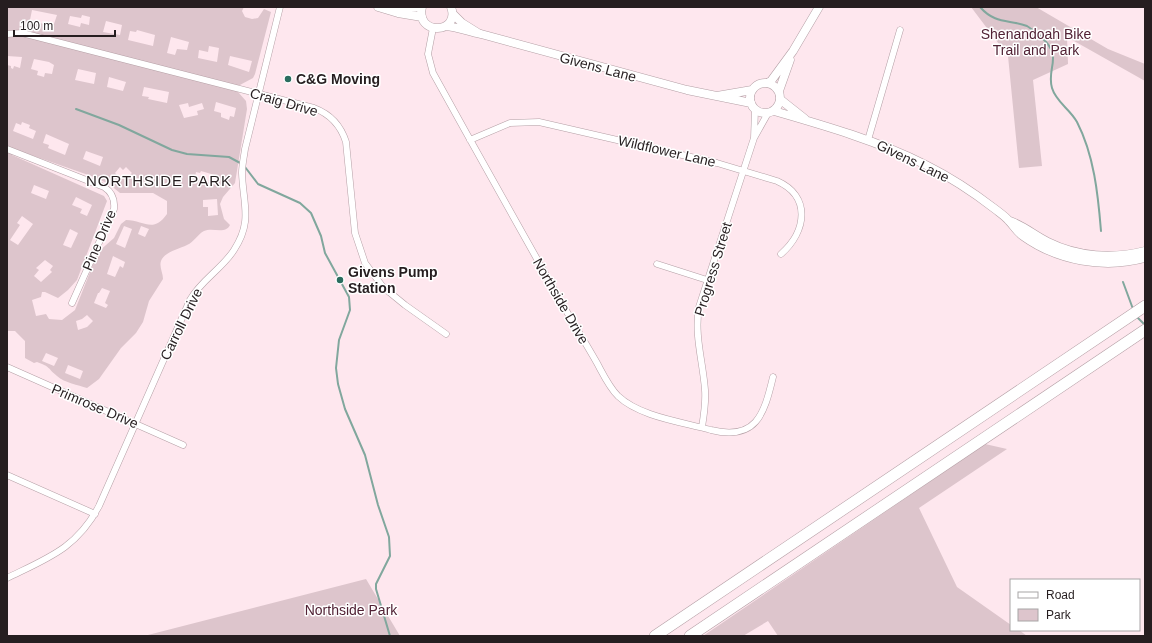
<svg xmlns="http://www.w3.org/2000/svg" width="1152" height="643" viewBox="0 0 1152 643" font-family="Arial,sans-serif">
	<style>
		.green { fill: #ddc5cc; fill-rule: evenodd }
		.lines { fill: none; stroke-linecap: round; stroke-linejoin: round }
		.stream { stroke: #81a79d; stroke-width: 2 }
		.minor-casing { stroke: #b49fa5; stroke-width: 7 }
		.tertiary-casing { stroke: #b49fa5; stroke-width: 9 }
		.motorway-casing { stroke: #b49fa5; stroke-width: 12 }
		.minor { stroke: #fff; stroke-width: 6 }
		.tertiary { stroke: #fff; stroke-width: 8 }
		.motorway { stroke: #fff; stroke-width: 11 }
		.poi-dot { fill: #2a6d5f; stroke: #fff; stroke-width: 1.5 }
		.labels { text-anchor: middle; stroke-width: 3; stroke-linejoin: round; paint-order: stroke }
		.park-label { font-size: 14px; fill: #512235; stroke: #fff }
		.street-label { font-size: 14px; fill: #261e20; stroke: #fff }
		.poi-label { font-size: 14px; font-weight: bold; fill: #261e20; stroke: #fff; text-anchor: start }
		.neighbourhood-label { font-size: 15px; letter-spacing: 1px; fill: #261e20; stroke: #fff }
	</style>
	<rect width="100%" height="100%" fill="#fee7ee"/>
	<path class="green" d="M7 7H244L242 11 245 17 252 19 258 18 264 9 271 12 255 74 253 78 238 86V92L246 101 247 109 235 183 223 197 220 204 224 219 230 225C225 235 213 227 204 231 198 234 194 242 187 245 179 249 164 252 161 261 159 267 163 273 163 279L149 301 143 322 136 333 121 348 99 379 87 388C78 385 65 383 57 376 47 368 51 367 37 362L34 363 25 358V341L15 331H7V65L11 66V68L13 69 14 66 20 68 22 57 7 56ZM32 10 57 15 54 24 48 22 47 25 30 20ZM82 15 90 17 89 25 81 23 80 27 68 24 70 16 81 18ZM106 21 122 25 120 35 103 32ZM137 30 155 35 153 46 128 40 130 31 136 32ZM171 37 189 42 187 50 177 49 175 55 167 53ZM209 46 219 48 217 62 198 58 199 50 208 52ZM230 56 252 61 249 72 228 65ZM34 59 49 62 54 65 52 74 45 73 44 77 37 75 38 71 31 69ZM78 69 96 73 94 84 75 80ZM109 77 126 82 123 91 107 87ZM144 87 169 92 167 103 148 99 149 97 142 96ZM216 102 236 108 234 117 230 116 229 120 221 117V113L214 111ZM188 103 189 107 202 103 204 109 197 111 198 115 184 118 179 105ZM22 122 30 125 29 128 36 131 33 139 13 131 16 123 21 125ZM46 134 69 144 65 155 48 148 49 145 43 143ZM14 149 94 177 109 184 120 193H153L167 201V214C153 234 144 220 126 220L121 224 114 238 98 252 75 310 62 320 49 319 46 314 36 316 32 300 41 297 42 292H45L58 298 68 290 77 280 107 201 104 196 12 155ZM86 151 103 157 100 166 83 159ZM120 167 123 170 126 167 132 173 126 178 124 176 121 179 115 173ZM201 171 218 176 216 185 195 178 196 172 200 173ZM34 185 49 191 46 199 31 193ZM76 197 92 205 87 216 80 213 82 209 72 205ZM217 199 218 215 208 216V207H203V200ZM22 216 33 224 18 245 10 240 20 225 17 223ZM124 226 132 229 125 248 116 244ZM141 226 149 229 145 237 138 234ZM70 229 78 233 71 248 63 245ZM113 256 125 262 123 268 120 266 115 277 107 274ZM45 260 53 266 50 270 52 272 41 282 34 276 39 270 36 268ZM102 288 110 291 105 303 108 305 106 308 94 303 98 293H99ZM87 315 93 321 87 327 78 330 76 321 82 319ZM46 353 58 358 54 366 42 361ZM68 365 83 371 80 379 65 373Z
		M971 7H1036L1108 49 1145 64V81L1067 37 1068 64 1033 80 1042 166 1019 168 1008 56Z
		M985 444 1007 449 919 508 957 587 1011 625V630H1019L1027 636H778L768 621 743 636H703Z
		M366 579 400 636H144Z"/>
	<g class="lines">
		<path class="stream" d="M980 7C996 25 1009 19 1027 26 1032 29 1037 33 1041 37 1064 57 1046 67 1052 88 1056 102 1070 109 1077 122 1094 155 1098 194 1101 231
			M76 109 119 125 172 150 187 154 229 157 242 164
			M245 167 258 184 300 203 311 213 321 236 325 253 349 297 350 310 339 340 336 368 338 384 345 409 365 455 378 505 389 537 390 556 376 584V589L390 636
			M1123 282 1133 309
			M1137 317 1145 325"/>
		<g class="minor-casing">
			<path id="minor" d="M433 28 428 54 433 73C475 149 518 225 560 300 572 321 585 342 597 363 603 374 609 387 618 396 640 417 683 422 711 430 756 441 764 415 773 377
				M7 34 22 33 314 108C330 114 341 126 346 142L355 233 365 263 383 287 405 305 446 334
				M754 138 768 113
				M470 140 510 123 539 122 717 163 777 181C811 196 807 231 781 254
				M868 140 900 30
				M7 149 104 187C112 192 115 199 114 209L72 303
				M657 264 707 280
				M7 367 183 445
				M702 427C704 415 706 403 705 390 703 362 694 335 699 307L754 138 755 110
				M7 475 95 514
				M7 578C48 558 77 548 99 506L190 300C201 280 222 269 234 250 253 221 243 204 242 173 242 165 244 157 245 149L280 7"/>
		</g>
		<g class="tertiary-casing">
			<path id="tertiary" d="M378 7 398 13 422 17
				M422 7C415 36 461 34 451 7
				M392 9 422 7
				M453 14 462 23 478 33
				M446 26C458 27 469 32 481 34L687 90 751 103
				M750 98a15 15 0 1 1 30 0a15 15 0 1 1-30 0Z
				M767 83 771 81 793 51 819 7
				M779 91 790 60
				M717 96 752 90
				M781 100 805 119
				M774 111C826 126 878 141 926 165 950 177 973 192 995 209 1000 213 1005 216 1009 221 1014 226 1017 232 1023 236 1058 261 1104 269 1145 258
				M1010 221C1024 226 1034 235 1048 242 1078 257 1113 259 1145 251"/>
		</g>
		<g class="motorway-casing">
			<path id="motorway" d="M655 636 1145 306
				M690 636 1145 330"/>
		</g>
		<use href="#minor" class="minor"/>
		<use href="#tertiary" class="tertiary"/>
		<use href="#motorway" class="motorway"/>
	</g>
	<g class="poi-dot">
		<circle cx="288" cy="79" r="4"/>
		<circle cx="340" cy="280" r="4"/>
	</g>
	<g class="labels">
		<g class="park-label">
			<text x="1036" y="39">Shenandoah Bike<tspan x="1036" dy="16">Trail and Park</tspan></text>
			<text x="351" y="615">Northside Park</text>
		</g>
		<g class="street-label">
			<text transform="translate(598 67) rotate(15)" y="5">Givens Lane</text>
			<text transform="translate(284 102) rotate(16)" y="5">Craig Drive</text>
			<text transform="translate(667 151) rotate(13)" y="5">Wildflower Lane</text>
			<text transform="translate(913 161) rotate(26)" y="5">Givens Lane</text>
			<text transform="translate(99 240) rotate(-67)" y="5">Pine Drive</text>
			<text transform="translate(713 269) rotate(-73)" y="5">Progress Street</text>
			<text transform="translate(561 301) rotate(60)" y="5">Northside Drive</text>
			<text transform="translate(181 324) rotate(-64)" y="5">Carroll Drive</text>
			<text transform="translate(95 406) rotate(23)" y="5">Primrose Drive</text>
		</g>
		<g class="poi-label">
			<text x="296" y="84">C&amp;G Moving</text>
			<text x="348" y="277">Givens Pump<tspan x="348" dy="16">Station</tspan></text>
		</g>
		<g class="neighbourhood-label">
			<text x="159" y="186">NORTHSIDE PARK</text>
		</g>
	</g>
	<rect width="1152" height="643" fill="none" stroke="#261e20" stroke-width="16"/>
	<rect x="1010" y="579" width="130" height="52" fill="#ffffff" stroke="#a8a5a6"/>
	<rect x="1018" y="592" width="20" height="6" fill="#ffffff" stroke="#a8a5a6"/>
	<text x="1046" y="599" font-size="12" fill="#261e20">Road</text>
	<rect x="1018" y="609" width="20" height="12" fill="#ddc5cc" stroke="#a8a5a6"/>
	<text x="1046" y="619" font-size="12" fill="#261e20">Park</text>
	<path d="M14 30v6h101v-6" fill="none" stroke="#261e20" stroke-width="2"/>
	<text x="20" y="30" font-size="12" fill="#261e20" stroke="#ffffff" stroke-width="3" paint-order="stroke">100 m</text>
</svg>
